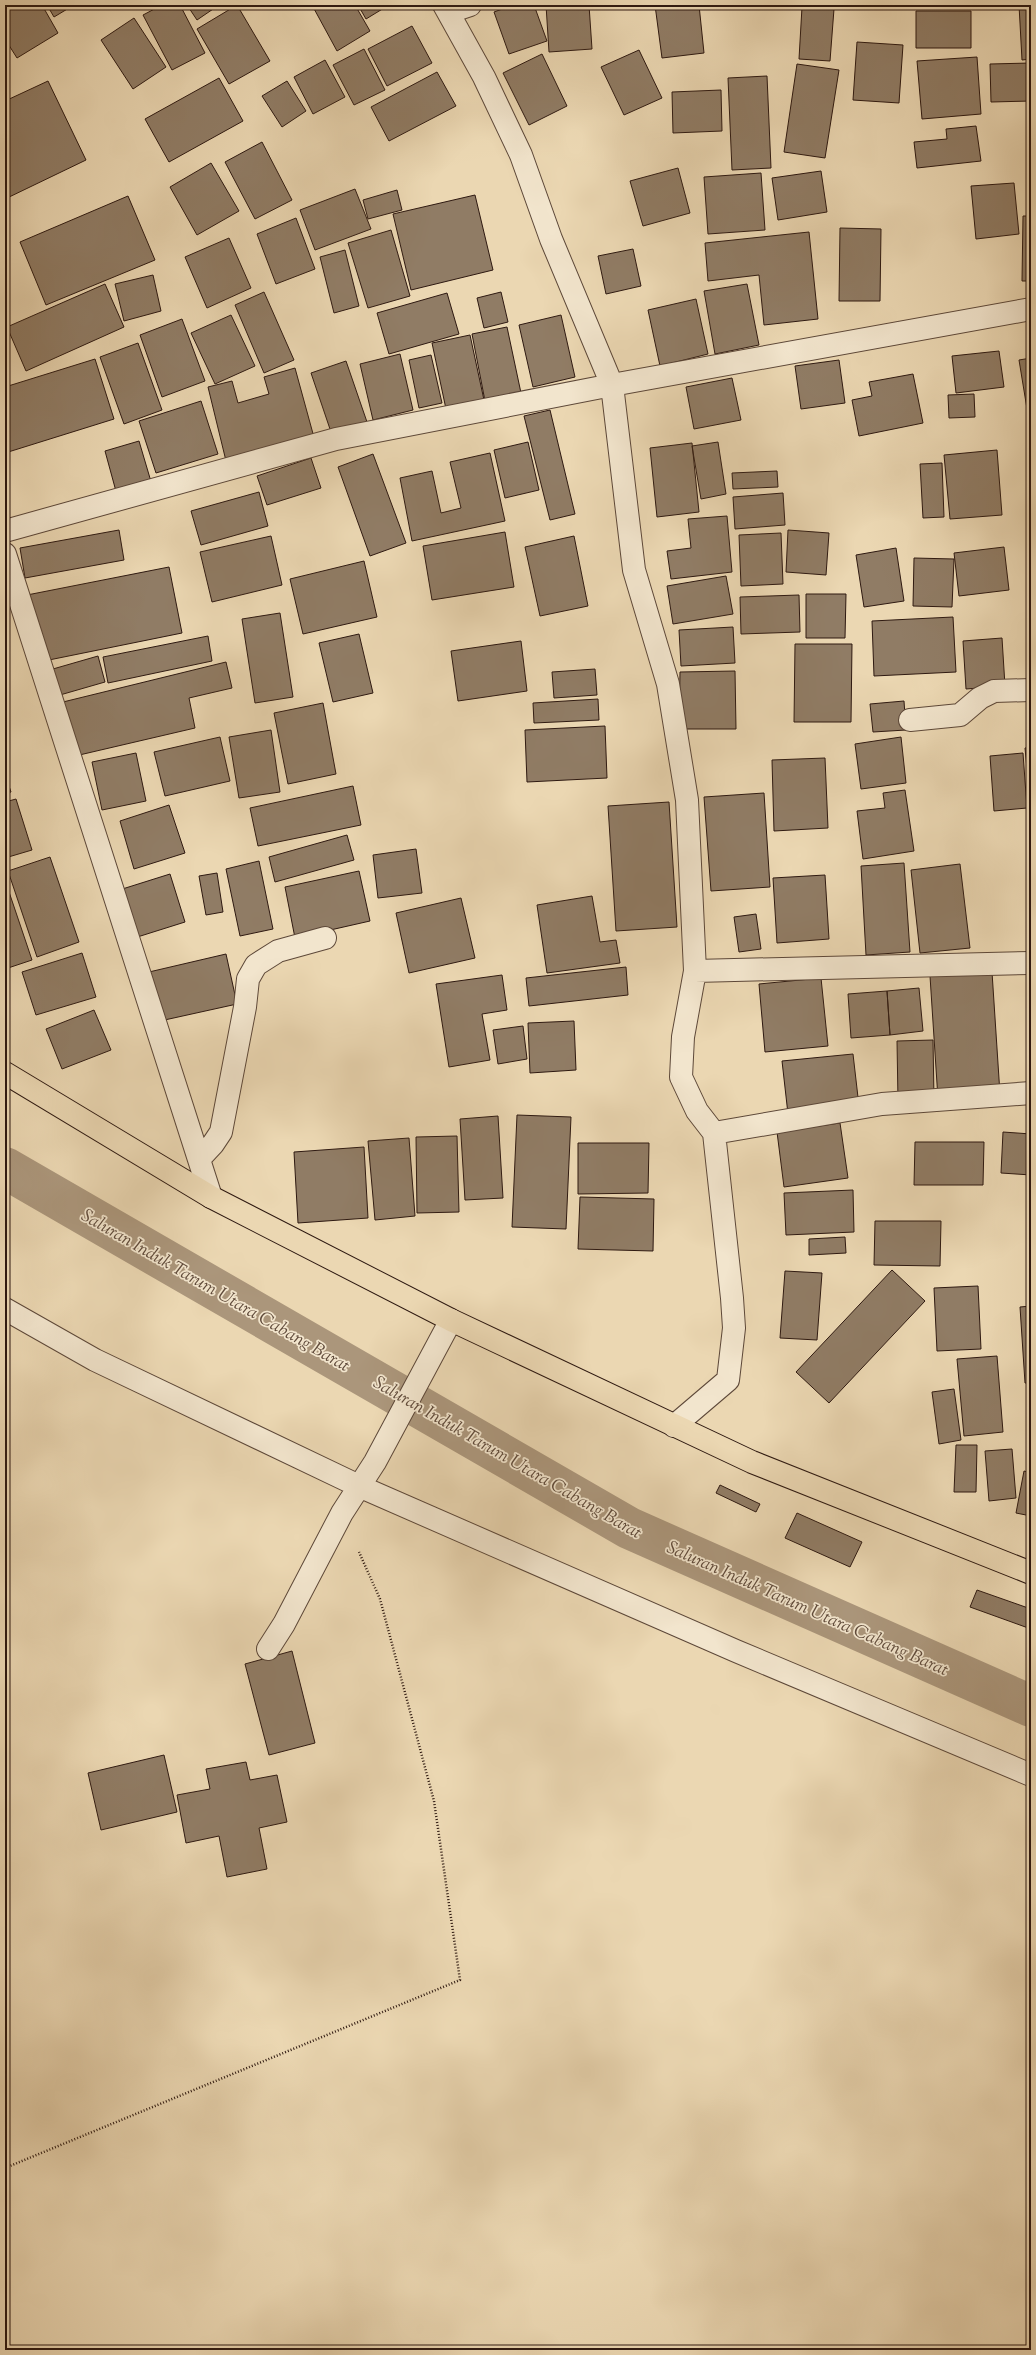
<svg xmlns="http://www.w3.org/2000/svg" width="1036" height="2355" viewBox="0 0 1036 2355" font-family="'Sorts Mill Goudy',serif">
	<style>
		.lines { fill: none; stroke-linecap: round; stroke-linejoin: round }
		.canal { stroke: #ab967b; stroke-width: 42 }
		.building { fill: #907c65; stroke: #2e1911 }
		.minor-casing { stroke: #5d4839; stroke-width: 24 }
		.major-casing { stroke: #2e1911; stroke-width: 24 }
		.path { stroke: #2e1911; stroke-width: 2.5; stroke-dasharray: 1 2; stroke-linecap: butt }
		.minor { stroke: #f2e5cd; stroke-width: 22 }
		.major { stroke: #ebd7b2; stroke-width: 22 }
		.labels { text-anchor: middle; stroke-width: 3.5; stroke-linejoin: round; paint-order: stroke }
		.water-label { font-size: 18px; font-style: italic; fill: #604b3b; stroke: #f2e5cd }
	</style>
	<rect width="100%" height="100%" fill="#ebd7b2"/>
	<filter id="stains"><feTurbulence type="fractalNoise" baseFrequency=".005" numOctaves="4"/><feColorMatrix values="0 0 0 0 .2 0 0 0 0 .09 0 0 0 0 .02 0 0 0 .5 -.17"/></filter>
	<radialGradient id="worn" r=".72"><stop offset=".6" stop-color="#630" stop-opacity="0"/><stop offset="1" stop-color="#630" stop-opacity=".3"/></radialGradient>
	<g class="lines">
		<path class="canal" d="M5 1168 629 1528 1031 1706"/>
	</g>
	<path class="building" d="M5 5H42L58 33 17 58 5 39Z
		M47 5H74L54 17Z
		M162 5H180L205 53 172 70 143 15Z
		M187 5H219L197 20Z
		M237 5 270 61 229 84 197 29Z
		M312 5H355L370 31 337 51Z
		M358 5H389L366 19Z
		M513 5H534L547 41 509 54 494 12Z
		M546 5H589L592 49 549 52Z
		M655 5H699L704 53 662 58Z
		M1019 5H1031V59L1022 60Z
		M802 7 834 9 830 61 799 59Z
		M916 11H971V48H916Z
		M134 18 166 67 133 89 101 40Z
		M412 26 432 63 387 86 368 49Z
		M857 42 903 45 899 103 853 100Z
		M364 49 385 90 354 105 333 65Z
		M639 50 662 98 624 115 601 67Z
		M542 54 567 106 529 125 503 73Z
		M977 57 981 114 922 119 917 61Z
		M325 60 345 97 313 114 294 77Z
		M1031 63V101L991 102 990 64Z
		M797 64 839 70 825 158 784 152Z
		M437 72 456 106 389 141 371 107Z
		M767 76 771 168 732 170 728 78Z
		M219 78 243 121 169 162 145 119Z
		M48 81 86 160 5 199V101Z
		M287 81 306 111 282 127 262 96Z
		M721 90 722 131 673 133 672 92Z
		M976 126 981 161 917 168 914 142 947 139 946 129Z
		M262 142 292 200 255 219 225 162Z
		M211 163 239 211 197 235 170 187Z
		M678 168 690 213 643 226 630 181Z
		M821 171 827 212 778 220 772 178Z
		M761 173 765 230 708 234 704 177Z
		M1014 183 1019 234 976 239 971 186Z
		M355 189 371 229 315 250 300 210Z
		M397 190 402 210 368 219 363 200Z
		M475 195 493 270 411 290 393 214Z
		M128 196 155 260 46 305 20 242Z
		M1023 216H1031V281H1022Z
		M296 218 315 269 276 284 257 234Z
		M840 228 881 229 880 301H839Z
		M391 230 410 296 368 308 348 243Z
		M809 232 818 319 764 325 759 275 708 281 705 243Z
		M229 238 251 288 207 308 185 257Z
		M633 249 641 286 606 294 598 256Z
		M345 250 359 306 334 313 320 257Z
		M153 275 161 311 124 321 115 284Z
		M105 284 124 327 26 371 7 327Z
		M747 284 759 345 715 354 704 291Z
		M264 292 294 360 264 373 235 305Z
		M501 292 508 322 484 328 477 298Z
		M447 293 459 334 389 354 377 313Z
		M696 299 708 354 660 366 648 310Z
		M231 315 255 366 215 384 191 333Z
		M561 315 575 377 533 387 519 325Z
		M182 319 205 381 162 397 140 335Z
		M507 327 521 393 485 401 472 334Z
		M470 335 484 400 446 409 432 343Z
		M138 343 162 410 124 424 100 357Z
		M999 351 1004 387 956 393 952 356Z
		M400 354 413 410 373 420 360 364Z
		M431 355 442 403 419 408 409 360Z
		M1031 358V414L1028 415 1019 360Z
		M95 359 114 419 5 453V387Z
		M839 360 845 403 801 409 795 366Z
		M346 361 367 422 332 435 311 373Z
		M295 368 315 441 227 465 208 387 232 381 238 403 269 394 264 377Z
		M913 374 923 423 859 436 852 400 872 396 869 382Z
		M732 378 741 420 694 429 686 387Z
		M974 394 975 417 949 418 948 395Z
		M201 401 218 454 156 473 139 421Z
		M550 410 575 514 550 520 524 416Z
		M139 441 152 485 117 495 105 451Z
		M528 442 539 490 505 498 494 450Z
		M718 442 726 494 701 499 692 446Z
		M692 443 699 512 657 517 650 448Z
		M997 450 1002 515 950 519 944 455Z
		M490 453 505 521 412 541 400 478 432 471 441 513 461 508 450 462Z
		M373 454 406 543 370 556 338 467Z
		M311 458 321 488 267 505 257 476Z
		M942 463 944 517 923 518 920 464Z
		M777 471 778 487 733 489 732 473Z
		M259 492 268 526 201 545 191 511Z
		M783 493 785 525 735 529 733 497Z
		M727 516 732 572 671 579 667 551 691 548 688 519Z
		M119 530 124 560 25 578 20 548Z
		M788 530 829 533 826 575 786 572Z
		M505 532 514 587 432 600 423 546Z
		M781 533 783 584 741 586 739 535Z
		M271 536 282 585 212 602 200 552Z
		M574 536 588 606 540 616 525 547Z
		M1004 547 1009 590 959 596 954 553Z
		M896 548 904 601 864 607 856 555Z
		M914 558 954 559 952 607 913 606Z
		M364 561 377 617 303 634 290 579Z
		M169 567 182 633 39 662 27 595Z
		M726 576 733 614 673 624 667 586Z
		M806 594H846L845 638H806Z
		M799 595 800 632 741 634 740 597Z
		M280 613 293 697 255 703 242 619Z
		M953 617 956 672 874 676 872 621Z
		M733 627 735 663 681 666 679 630Z
		M359 634 373 693 333 702 319 643Z
		M208 636 212 661 108 683 103 657Z
		M1002 638 1005 686 966 689 963 641Z
		M521 641 527 691 458 701 451 651Z
		M795 644H852L851 722H794Z
		M98 656 105 682 53 697 46 671Z
		M226 662 232 688 189 698 195 728 75 756 63 702Z
		M595 669 597 695 554 698 552 672Z
		M735 671 736 729H679L680 672Z
		M598 699 599 720 534 723 533 703Z
		M904 701 906 730 873 732 870 704Z
		M323 703 336 774 288 784 274 713Z
		M605 726 607 778 527 782 525 730Z
		M271 730 280 792 239 798 229 737Z
		M220 737 230 781 165 796 154 752Z
		M901 737 906 783 861 789 855 744Z
		M1031 747V800H1030L1025 748Z
		M136 753 146 801 102 810 92 762Z
		M1023 753 1027 808 994 811 990 756Z
		M825 758 828 828 774 831 772 760Z
		M5 774 11 792 5 794Z
		M353 786 361 825 258 846 250 808Z
		M905 790 914 851 863 859 857 811 885 808 883 793Z
		M764 793 770 887 711 891 704 797Z
		M16 799 32 850 5 858V802Z
		M669 802 677 927 616 931 608 806Z
		M169 805 185 853 134 869 120 821Z
		M347 835 354 860 275 882 269 857Z
		M416 849 422 893 378 898 373 855Z
		M50 857 79 942 37 957 8 871Z
		M259 861 273 929 240 936 226 869Z
		M904 863 910 952 866 955 861 866Z
		M960 864 970 948 920 953 911 870Z
		M359 871 370 921 295 938 285 887Z
		M217 873 223 912 206 915 199 876Z
		M170 874 185 922 131 939 116 891Z
		M825 875 829 939 777 943 773 878Z
		M5 880 32 960 5 969Z
		M592 896 600 942 616 940 620 963 547 973 537 905Z
		M461 898 475 958 409 973 396 913Z
		M756 914 761 949 739 952 734 917Z
		M82 953 96 997 36 1015 22 972Z
		M226 954 237 1004 160 1021 149 972Z
		M626 967 628 995 529 1006 526 978Z
		M992 972 1000 1094 938 1099 930 976Z
		M502 975 507 1010 482 1014 490 1060 449 1067 436 984Z
		M821 978 828 1046 765 1052 759 984Z
		M919 988 923 1031 890 1035 887 991Z
		M887 991 890 1035 851 1038 848 994Z
		M94 1010 111 1050 62 1069 46 1029Z
		M574 1021 576 1070 530 1073 528 1023Z
		M523 1026 527 1059 498 1064 493 1030Z
		M933 1040 934 1100 898 1101 897 1041Z
		M853 1054 859 1106 788 1114 782 1061Z
		M517 1115 571 1117 566 1229 512 1227Z
		M498 1116 503 1198 465 1200 460 1119Z
		M840 1123 848 1178 784 1187 777 1132Z
		M1003 1132 1031 1134V1175L1001 1173Z
		M457 1136 459 1212 417 1213 416 1137Z
		M409 1138 415 1216 375 1220 368 1141Z
		M915 1142H984L983 1185H914Z
		M578 1143H649L648 1193 578 1194Z
		M364 1147 368 1218 298 1223 294 1152Z
		M853 1190 854 1232 786 1235 784 1193Z
		M580 1197 654 1199 653 1251 578 1249Z
		M875 1221H941L940 1266 874 1265Z
		M845 1237 846 1253 809 1255V1239Z
		M892 1270 925 1301 829 1403 796 1372Z
		M785 1271 822 1273 817 1340 780 1338Z
		M978 1286 981 1349 937 1351 934 1288Z
		M1031 1306V1383H1025L1020 1307Z
		M997 1356 1003 1432 964 1436 957 1359Z
		M954 1389 961 1440 939 1444 932 1392Z
		M956 1445H977L976 1492H954Z
		M1012 1449 1016 1498 989 1501 985 1451Z
		M1024 1471 1031 1473V1516L1016 1513Z
		M720 1485 760 1504 756 1512 716 1493Z
		M797 1513 862 1542 850 1567 785 1538Z
		M977 1590 1031 1609V1629L970 1607Z
		M292 1651 315 1743 269 1755 245 1664Z
		M164 1755 177 1812 101 1830 88 1773Z
		M246 1762 250 1780 277 1775 287 1822 259 1828 267 1869 227 1877 219 1836 186 1843 177 1795 210 1789 206 1769Z"/>
	<g class="lines">
		<g class="minor-casing">
			<path id="minor" d="M444 5 484 77 521 155 551 239 612 385 634 570 668 684 687 800 695 971 683 1037 681 1077 697 1111 714 1133 732 1298 734 1328 728 1380 674 1426
				M449 12 470 5
				M5 531 336 439 612 385 1031 309
				M5 554 211 1197
				M910 720 960 715 980 698 994 691 1031 690
				M695 971 1031 963
				M714 1133 882 1104 1031 1093
				M199 1159 213 1144 221 1132 245 1007 248 979 256 965 278 951 325 938
				M5 1309 95 1360 361 1487 736 1651 1031 1775
				M268 1649 284 1624 342 1513 375 1462 451 1320"/>
		</g>
		<g class="major-casing">
			<path id="major" d="M5 1073 211 1197 451 1320 752 1462 1031 1573"/>
		</g>
		<path class="path" d="M5 2168 460 1980 434 1801 380 1599 359 1552"/>
		<use href="#minor" class="minor"/>
		<use href="#major" class="major"/>
	</g>
	<g class="labels">
		<g class="water-label">
			<text transform="translate(216 1290) rotate(30)" y="6">Saluran Induk Tarum Utara Cabang Barat</text>
			<text transform="translate(508 1457) rotate(30)" y="6">Saluran Induk Tarum Utara Cabang Barat</text>
			<text transform="translate(808 1608) rotate(24)" y="6">Saluran Induk Tarum Utara Cabang Barat</text>
		</g>
	</g>
	<rect width="1036" height="2355" fill="none" stroke="#ebd7b2" stroke-width="20"/>
	<rect x="6" y="6" width="1024" height="2343" fill="none" stroke="#2e1911" stroke-width="2"/>
	<rect x="10" y="10" width="1016" height="2335" fill="none" stroke="#2e1911"/>
	<rect width="100%" height="100%" filter="url(#stains)"/>
	<rect width="100%" height="100%" fill="url(#worn)"/>
</svg>
